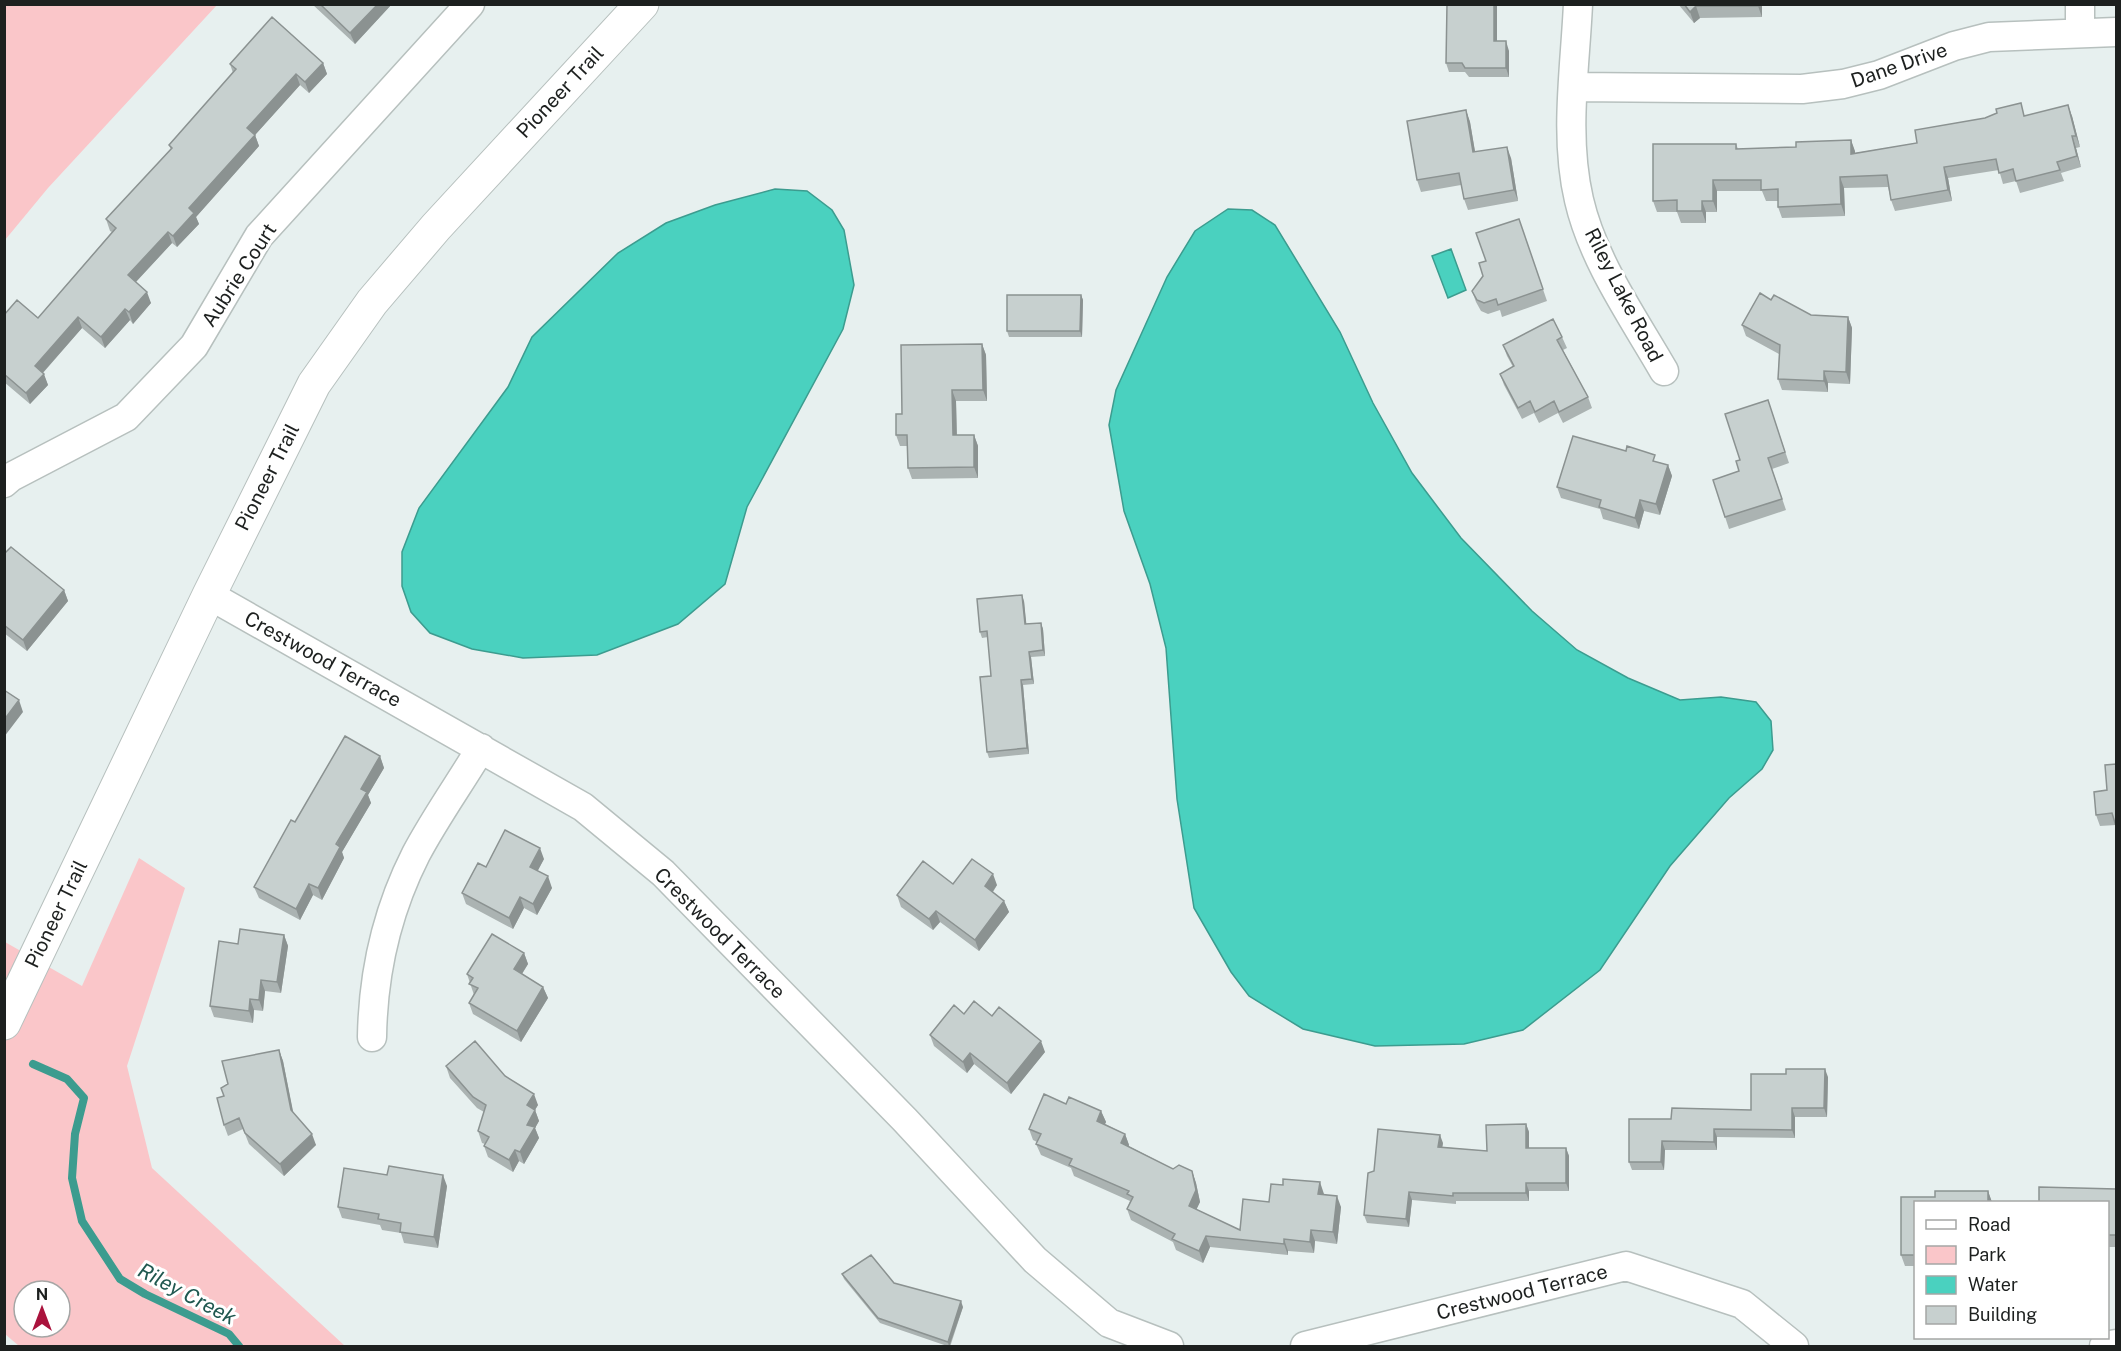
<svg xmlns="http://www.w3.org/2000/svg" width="2121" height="1351" viewBox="0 0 2121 1351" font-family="'Public Sans',sans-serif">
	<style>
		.green { fill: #fac6c9; fill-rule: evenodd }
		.water { fill: #4ad1bf; stroke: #3c9c8f; stroke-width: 1.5 }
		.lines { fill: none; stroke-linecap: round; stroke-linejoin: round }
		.stream { stroke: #3c9c8f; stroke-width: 8 }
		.minor-casing { stroke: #b7c0be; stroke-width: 31 }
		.major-casing { stroke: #b7c0be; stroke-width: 35 }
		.minor { stroke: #fff; stroke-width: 28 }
		.major { stroke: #fff; stroke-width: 33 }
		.wall { fill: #abb3b2 }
		.shaded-wall { fill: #8b9291 }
		.building { fill: #c7d0cf; stroke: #8b9291; stroke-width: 1.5 }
		.labels { text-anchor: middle; stroke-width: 6; stroke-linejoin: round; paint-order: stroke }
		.street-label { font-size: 20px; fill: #1d201f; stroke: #fff }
		.water-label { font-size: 21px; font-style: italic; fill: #205850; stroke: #fff }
	</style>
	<rect width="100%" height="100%" fill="#e7f0ef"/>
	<path class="green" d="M5 4 217 5 48 188 5 240Z
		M139 858 185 888 127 1066 152 1168 345 1346H19L5 1334V942L82 986ZM24 1291H60V1327H24Z"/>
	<path class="water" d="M775 189 807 191 832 210 844 230 854 285 843 329 747 507 725 584 678 624 597 655 523 658 472 649 430 633 411 612 402 586V552L419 508 508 387 532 337 618 253 666 223 715 205Z
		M1228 209 1252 210 1275 225 1340 332 1373 403 1412 473 1461 538 1532 611 1577 650 1628 678 1680 700 1721 697 1756 702 1771 721 1773 750 1762 769 1729 798 1670 866 1600 970 1523 1030 1464 1044 1375 1046 1303 1029 1249 996 1231 972 1194 908 1177 799 1166 648 1150 584 1124 511 1109 425 1116 390 1167 277 1195 231Z
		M1451 249 1466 290 1448 298 1432 256Z"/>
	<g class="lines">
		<path class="stream" d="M33 1064 67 1079 84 1098 75 1134 72 1178 82 1221 120 1279 145 1294 229 1334 239 1346"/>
		<g class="minor-casing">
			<path id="minor" d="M1578 4C1575 69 1564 136 1579 200 1593 261 1633 317 1664 371
				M2080 4V33
				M1573 87 1802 89 1843 84 1879 75 1954 46 1989 37 2116 32
				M4 483 11 477 126 417 194 346 259 236 470 4
				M209 595 583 807 663 873 905 1120 1035 1260 1109 1323 1169 1346
				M372 1037C373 974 387 911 416 854 435 818 460 783 481 748
				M1305 1346 1626 1266 1742 1304 1794 1346
				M2104 1346 2116 1344"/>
		</g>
		<g class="major-casing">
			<path id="major" d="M4 1023 209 595 314 384 372 302 436 227 642 4"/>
		</g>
		<use href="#minor" class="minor"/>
		<use href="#major" class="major"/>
	</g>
	<path class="wall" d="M312 4H392L355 44Z
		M1447 4H1497V41L1509 51V77H1469L1465 72H1449L1446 63Z
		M1678 4H1762V17L1700 18 1694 23Z
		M323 63 327 74 309 93 300 85 255 135 259 146 196 217 199 224 177 247 172 243 136 282 151 303 133 324 130 320 105 348 82 328 43 373 48 385 30 404 4 382V315L38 318 112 232 110 231 106 219 171 150 169 145 233 73 230 64Z
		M1466 110 1470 122 1475 152 1511 158 1518 201 1468 210 1464 199 1461 185 1421 192 1417 180Z
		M2025 116H2072L2080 147 2076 148 2081 167 2061 173 2064 181 2020 193 2016 181 2003 184 1999 170 1948 178 1952 201 1895 211 1891 200 1888 187 1844 188 1845 216 1782 218 1778 207V201H1766L1762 191H1717V212H1706V223H1681L1677 212H1657L1653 201 1736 144 1738 149 1796 147 1851 140 1855 153 1917 143Z
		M1519 219 1547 301 1502 317 1500 310 1488 314 1481 311 1476 302 1472 291 1483 276 1486 261Z
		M1081 295 1083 300 1082 337H1009L1007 331Z
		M1771 300 1811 315 1848 317 1852 328 1850 384 1828 383V392L1782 390 1778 379 1779 354 1746 336 1742 325Z
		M1562 337 1567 348 1563 350 1588 397 1592 408 1563 423 1558 413 1539 423 1534 413 1522 419 1504 385 1500 374 1513 367 1507 356 1503 345Z
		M982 344 986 355 987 401H956L957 435H974L978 446V478L912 479 908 468 907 446H900L896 435 902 414Z
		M1768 400 1789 463 1772 469 1786 510 1729 529 1713 480 1739 471 1740 460Z
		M1658 462 1668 465 1672 476 1660 515 1644 511 1639 529 1603 519 1600 509 1561 498 1557 487Z
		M4 554 64 590 68 601 27 651 4 633Z
		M1024 601 1026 624 1041 623 1043 629 1045 656 1031 657 1034 684 1023 685 1029 754 989 758 987 752 991 676 988 637 982 638 980 632Z
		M380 756 384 768 368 795 371 803 342 852 344 858 322 900 313 895 300 920 259 898 254 887 295 822Z
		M2107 790 2116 825 2100 826 2096 815Z
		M544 859 537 871 552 888 537 915 524 908 513 929 466 904 462 893 486 867Z
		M953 884 997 885 993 892 1004 901 1009 912 979 951 940 922 933 930 901 907 897 895Z
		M284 935 288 946 281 993 265 991 263 1011 254 1010 253 1023 214 1017 210 1006 238 944Z
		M524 953 528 964 522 974 543 987 548 998 521 1042 473 1014 469 1003 474 995 467 974Z
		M964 1014 992 1016 1045 1052 1011 1094 974 1064 967 1073 934 1046 930 1035Z
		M279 1050 283 1061 293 1113 316 1145 284 1176 249 1144 243 1129 228 1136 224 1125V1096Z
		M446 1066 505 1076 538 1105 535 1110 539 1121 535 1128 539 1138 524 1164 519 1161 513 1172 488 1157 484 1146 485 1144 482 1143 478 1131 484 1112 477 1108 450 1078Z
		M1828 1077 1827 1117H1795V1138L1717 1137V1150H1665L1664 1170H1632L1629 1162 1671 1119 1751 1110Z
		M1066 1104 1101 1111 1106 1122 1105 1124 1125 1134 1129 1145V1146L1173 1169 1192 1171 1196 1183 1200 1202 1196 1209 1240 1230 1269 1202 1324 1194 1341 1207 1337 1244 1315 1241 1314 1253 1288 1251V1255L1210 1247 1203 1263 1176 1250 1173 1242 1131 1220 1127 1209 1130 1201 1074 1176 1071 1168 1041 1155 1036 1144 1037 1142 1033 1140 1029 1129Z
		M1526 1124 1529 1132V1148H1566L1569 1156V1191H1529V1201H1456V1204L1412 1200 1409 1227 1367 1223 1364 1215 1443 1143 1442 1147 1487 1151Z
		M447 1186 438 1248 404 1243 401 1233 382 1230 380 1225 342 1218 338 1207Z
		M2116 1189V1247H2108V1203Z
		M1935 1191H1988L1992 1203H1916V1266H1905L1901 1255V1197H1935Z
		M842 1274 894 1283 963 1307 950 1347 880 1323 844 1279Z"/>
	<path class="shaded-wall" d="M378 4H392L355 44 350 33Z
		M1494 4H1497V51L1494 41Z
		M1758 4H1762V17L1758 6Z
		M1696 6 1700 18 1694 23 1690 12Z
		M1506 41 1509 51V77L1506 68Z
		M323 63 327 74 309 93 305 82Z
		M296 74 300 85 255 135 259 146 196 217 199 224 177 247 173 236 189 208 247 128Z
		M2068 105 2072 116 2080 147 2076 136Z
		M1466 110 1470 122 1477 163 1473 152Z
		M2072 136 2076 148 2081 167 2077 156Z
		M1851 140 1855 151V165L1851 154Z
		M1507 147 1511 158 1518 201 1514 190Z
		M1944 167 1948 178 1952 201 1948 190Z
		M1840 177 1844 188 1845 216 1841 204Z
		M1713 180 1717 191V212L1713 201Z
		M1702 201 1706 212V223L1702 211Z
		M168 232 172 243 132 286 128 275Z
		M147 292 151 303 133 324 129 312Z
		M1081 295 1083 300 1082 337 1080 331Z
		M125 309 130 320 105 348 101 337Z
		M78 317 82 328 39 377 35 366Z
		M1848 317 1852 328 1850 384 1846 372Z
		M982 344 986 355 987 401 983 390Z
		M1824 371 1828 383V392L1824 381Z
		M44 374 48 385 30 404 26 393Z
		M952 390 956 401 957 447 953 435Z
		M974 435 978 446V478L974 467Z
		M1668 465 1672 476 1660 515 1656 504Z
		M1640 500 1644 511 1639 529 1635 518Z
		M64 590 68 601 27 651 23 640Z
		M1022 595 1024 601 1027 630 1025 624Z
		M1041 623 1043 629 1045 656 1043 650Z
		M1029 652 1031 657 1034 684 1032 679Z
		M1021 680 1023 685 1029 754 1027 748Z
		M19 700 23 712 4 737V720Z
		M380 756 384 768 368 795 371 803 342 852 344 858 322 900 318 888 361 789Z
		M540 848 544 859 534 878 530 867Z
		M993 874 997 885 989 897 985 886Z
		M548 876 552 888 537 915 533 904Z
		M309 884 313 895 300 920 296 909Z
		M520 897 524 908 513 929 509 918Z
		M1004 901 1009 912 979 951 975 940Z
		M936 911 940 922 933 930 929 919Z
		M284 935 288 946 281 993 277 982Z
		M524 953 528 964 518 980 514 969Z
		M261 980 265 991 263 1011 259 1000Z
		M543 987 548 998 521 1042 517 1031Z
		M250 999 254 1010 253 1023 249 1011Z
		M1041 1041 1045 1052 1011 1094 1007 1083Z
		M279 1050 283 1061 295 1121 291 1110Z
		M970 1053 974 1064 967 1073 963 1062Z
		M1825 1069 1828 1077 1827 1117 1824 1108Z
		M534 1094 538 1105 531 1116 527 1105Z
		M1792 1108 1795 1117V1138L1792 1130Z
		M535 1110 539 1121 535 1128 539 1138 524 1164 520 1152 527 1125Z
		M1101 1111 1106 1122 1101 1132 1097 1121Z
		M1526 1124 1529 1132V1156L1526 1148Z
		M1714 1129 1717 1137V1150L1714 1142Z
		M312 1134 316 1145 284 1176 280 1164Z
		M1125 1134 1129 1145 1125 1154 1121 1143Z
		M1440 1135 1443 1143 1441 1155 1438 1147Z
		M1662 1141 1665 1150 1664 1170 1661 1162Z
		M1566 1148 1569 1156V1191L1566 1183Z
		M515 1150 519 1161 513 1172 509 1160Z
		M1192 1171 1196 1183 1200 1202 1193 1217 1189 1206Z
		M443 1175 447 1186 438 1248 434 1237Z
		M1320 1182 1324 1194 1322 1205 1318 1194Z
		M1526 1183 1529 1191V1201L1526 1193Z
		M1988 1191 1992 1202V1203H1988Z
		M1409 1192 1412 1200 1409 1227 1406 1219Z
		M1337 1196 1341 1207 1337 1244 1333 1232Z
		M1311 1230 1315 1241 1314 1253 1310 1242Z
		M1206 1236 1210 1247 1203 1263 1199 1251Z
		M1284 1239 1288 1251V1255L1284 1244Z
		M961 1301 963 1307 949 1347 948 1342Z"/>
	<path class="building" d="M320 4H378L350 33Z
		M1447 4H1494V41H1506V68H1465L1462 63H1446Z
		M1684 4H1758V6H1696L1690 12Z
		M272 17 323 63 305 82 296 74 247 128 255 135 189 208 194 213 173 236 168 232 128 275 147 292 129 312 125 309 101 337 78 317 35 366 44 374 26 393 4 374V315L17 300 38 318 116 228 106 219 172 148 169 145 236 69 230 64Z
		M2021 103 2024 116 2068 105 2076 136H2072L2077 156 2057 162 2060 170 2016 181 2013 169 1999 173 1996 159 1944 167 1948 190 1891 200 1887 175 1840 177 1841 204 1778 207V189L1761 190V180H1713V201H1702V211H1677V200L1653 201V144H1736V149L1796 147V142L1851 140V154L1917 143 1915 130 1985 118 1997 113 1996 109Z
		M1466 110 1473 152 1507 147 1514 190 1464 199 1459 173 1417 180 1407 121Z
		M1519 219 1543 289 1498 305 1496 299 1484 303 1477 300 1472 291 1483 276 1479 263 1486 261 1476 233Z
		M1760 293 1771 300 1774 295 1811 315 1848 317 1846 372 1824 371V381L1778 379 1780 345 1742 325Z
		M1007 295H1081L1080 331H1007Z
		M1553 319 1562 337 1557 340 1588 397 1559 412 1554 401 1535 412 1530 401 1518 408 1500 374 1514 366 1503 345Z
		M982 344 983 390H952L953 435H974V467L908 468 907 435H896V414H902L901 345Z
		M1768 400 1785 452 1768 458 1782 499 1725 517 1713 480 1739 471 1736 461 1740 460 1725 414Z
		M1573 436 1626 451 1627 446 1655 455 1653 461 1668 465 1656 504 1640 500 1635 518 1599 507 1601 500 1557 487Z
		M11 547 64 590 23 640 4 625V554Z
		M1022 595 1025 624 1041 623 1043 650 1029 652 1032 679 1021 680 1027 748 987 752 980 677 991 676 987 631 980 632 977 599Z
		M4 690 19 700 4 720Z
		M345 736 380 756 361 789 367 792 336 844 340 847 318 888 309 884 296 909 254 887 291 820 295 822Z
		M2116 764V826L2112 813 2096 815 2094 792 2107 790 2105 765Z
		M505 830 540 848 530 867 548 876 533 904 520 897 509 918 462 893 478 863 486 867Z
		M972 859 993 874 985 886 1004 901 975 940 936 911 929 919 897 895 923 861 953 884Z
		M240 929 284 935 277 982 261 980 259 1000 250 999 249 1011 210 1006 219 941 238 944Z
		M492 934 524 953 514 969 543 987 517 1031 469 1003 478 988 469 984 473 978 467 974Z
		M974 1001 992 1016 999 1007 1041 1041 1007 1083 970 1053 963 1062 930 1035 954 1005 964 1014Z
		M475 1041 505 1076 534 1094 527 1105 535 1110 527 1125 535 1127 520 1152 515 1150 509 1160 484 1146 489 1137 478 1131 486 1105 473 1097 446 1066Z
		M279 1050 291 1110 312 1134 280 1164 245 1133 239 1118 224 1125 217 1098 224 1096 221 1088 228 1084 222 1061Z
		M1786 1069H1825L1824 1108H1792V1130L1714 1129V1142L1662 1141 1661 1162H1629V1119H1671L1672 1108 1751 1110V1074H1786Z
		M1044 1094 1066 1104 1069 1097 1101 1111 1097 1121 1125 1134 1121 1143 1173 1169 1179 1165 1192 1171 1196 1190 1189 1206 1240 1230 1243 1199 1269 1202 1271 1184 1283 1185V1179L1320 1182 1318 1194 1337 1196 1333 1232 1311 1230 1310 1242 1284 1239V1244L1206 1236 1199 1251 1172 1239 1175 1234 1127 1209 1133 1197 1127 1194 1129 1191 1069 1165 1072 1159 1036 1144 1041 1134 1029 1129Z
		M1526 1124V1148H1566V1183H1526V1193H1453V1196L1409 1192 1406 1219 1364 1215 1368 1173 1374 1171 1378 1129 1440 1135 1438 1147 1487 1151 1486 1125Z
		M389 1166 443 1175 434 1237 400 1232 401 1223 378 1219 379 1214 338 1207 344 1168 387 1175Z
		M2039 1187 2116 1189V1235H2108V1203H2039Z
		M1935 1191H1988V1203H1916V1255H1901V1197H1935Z
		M871 1255 894 1283 961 1301 948 1342 878 1318 842 1274Z"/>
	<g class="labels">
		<g class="street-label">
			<text transform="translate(1899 65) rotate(-19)" y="7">Dane Drive</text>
			<text transform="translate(560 92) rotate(-47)" y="7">Pioneer Trail</text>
			<text transform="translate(239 275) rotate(-57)" y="7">Aubrie Court</text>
			<text transform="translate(1624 295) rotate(63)" y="7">Riley Lake Road</text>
			<text transform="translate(267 477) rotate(-63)" y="7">Pioneer Trail</text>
			<text transform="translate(323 659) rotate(29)" y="7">Crestwood Terrace</text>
			<text transform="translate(56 914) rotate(-64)" y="7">Pioneer Trail</text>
			<text transform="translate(720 933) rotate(45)" y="7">Crestwood Terrace</text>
			<text transform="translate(1522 1292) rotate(-14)" y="7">Crestwood Terrace</text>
		</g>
		<g class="water-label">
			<text transform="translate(187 1294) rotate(28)" y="7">Riley Creek</text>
		</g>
	</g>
	<rect width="2121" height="1351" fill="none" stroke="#1d201f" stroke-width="12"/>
	<rect x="1914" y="1201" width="195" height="138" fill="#ffffff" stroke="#a5a6a5" stroke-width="1.5"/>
	<rect x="1926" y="1220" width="30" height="9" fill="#ffffff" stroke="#a5a6a5" stroke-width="1.5"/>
	<text x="1968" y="1231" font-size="18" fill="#1d201f">Road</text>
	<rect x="1926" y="1246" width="30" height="18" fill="#fac6c9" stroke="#a5a6a5" stroke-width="1.5"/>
	<text x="1968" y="1261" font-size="18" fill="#1d201f">Park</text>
	<rect x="1926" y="1276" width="30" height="18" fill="#4ad1bf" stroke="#a5a6a5" stroke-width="1.5"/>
	<text x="1968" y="1291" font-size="18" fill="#1d201f">Water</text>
	<rect x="1926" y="1306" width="30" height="18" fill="#c7d0cf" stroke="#a5a6a5" stroke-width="1.5"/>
	<text x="1968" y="1321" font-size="18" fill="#1d201f">Building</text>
	<g transform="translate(42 1309)"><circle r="28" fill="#ffffff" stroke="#a5a6a5" stroke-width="1.5"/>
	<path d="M0-4.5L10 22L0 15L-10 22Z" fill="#aa133d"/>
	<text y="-9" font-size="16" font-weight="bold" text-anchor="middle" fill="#1d201f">N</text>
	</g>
</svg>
